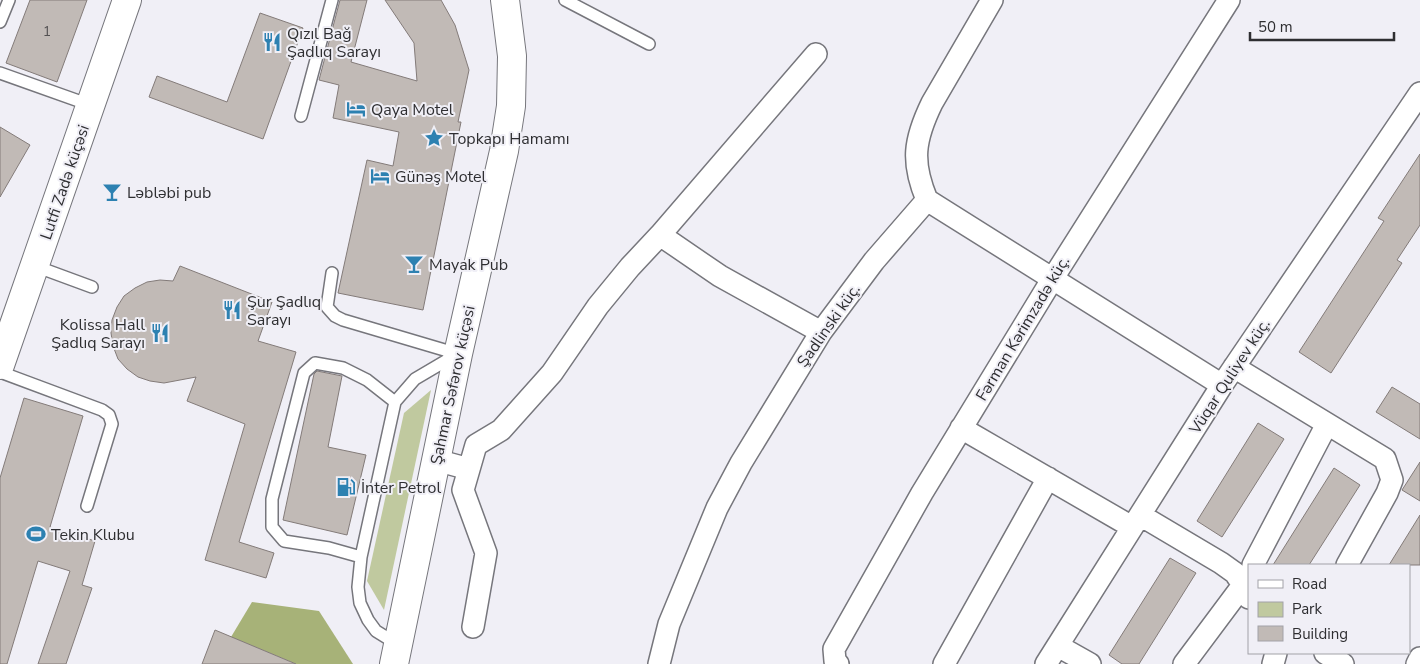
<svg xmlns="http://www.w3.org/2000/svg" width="1420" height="664" viewBox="0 0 1420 664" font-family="'Nunito Sans',sans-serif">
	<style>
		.green { fill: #c0c99f }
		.forest { fill: #a7b278 }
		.building { fill: #c1bab6; stroke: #837b79 }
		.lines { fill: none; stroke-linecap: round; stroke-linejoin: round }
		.lane-casing { stroke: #76767c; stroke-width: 14 }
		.street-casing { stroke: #76767c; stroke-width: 24 }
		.secondary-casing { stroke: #76767c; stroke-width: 30 }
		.lane { stroke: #fff; stroke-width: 11 }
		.street { stroke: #fff; stroke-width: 21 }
		.secondary { stroke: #fff; stroke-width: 28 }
		.labels { text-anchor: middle; stroke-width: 4; stroke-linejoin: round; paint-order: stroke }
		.number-label { font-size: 14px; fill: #535152 }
		.poi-label { font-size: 16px; fill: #2e2e31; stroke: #f0eff6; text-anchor: start }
		.street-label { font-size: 16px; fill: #2e2e31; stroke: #f0eff6 }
	</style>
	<rect width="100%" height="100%" fill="#f0eff6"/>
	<path class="green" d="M431 390 384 610 367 581 404 413Z"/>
	<path class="forest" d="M252 602 319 611 353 664H296L231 637Z"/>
	<path class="building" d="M30 0H87L57 82 6 63Z
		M340 0H367L351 62 417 81 414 43 385 0H441L455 25 469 70 458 122H461L423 310 338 293 367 160 393 166 399 132 333 118 339 85 319 80Z
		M260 13 303 28 263 139 149 97 157 76 227 102Z
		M0 127 30 145 0 197Z
		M1420 154V225L1397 260 1402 263 1331 373 1299 352 1384 221 1378 218Z
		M180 266 272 302 258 341 296 352 239 542 274 553 266 578 205 560 245 424 187 401 196 377 164 383 150 381 138 377 127 369 118 359 113 346 111 333 112 320 117 307 124 296 135 288 147 282 160 280 173 281Z
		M317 371 342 376 328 447 366 455 347 535 283 520 314 374Z
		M1392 387 1420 404V439L1376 412Z
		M24 398 83 416 50 527 95 541 82 585 92 588 66 664H38L70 571 38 561 7 664H0V478Z
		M1258 423 1284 439 1222 537 1197 521Z
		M1420 462V501L1402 490Z
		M1334 468 1360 485 1309 565H1273Z
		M1420 515V565H1389Z
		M1170 558 1196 573 1139 664H1122L1109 655Z
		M215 630 296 664H202Z"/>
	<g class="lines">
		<g class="lane-casing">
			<path id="lane" d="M565 0 649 44
				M0 22 9 0
				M0 73 90 105
				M301 116 332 0
				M35 266 92 287
				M332 273 327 307 335 316 343 320 458 354
				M0 372 102 410 109 415 112 424 87 506
				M361 557 329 548 284 541 272 527V499L304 373 315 363 343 368 367 380 395 402
				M397 644 376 631 368 620 360 603 358 587 361 557 395 402 415 379 454 356"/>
		</g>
		<g class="street-casing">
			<path id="street" d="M927 200 1222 385
				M660 235 720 276 821 332
				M1234 367 1385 459 1392 480 1387 493 1347 565
				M961 428 1132 527
				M436 460 469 469
				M1140 515 1221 563 1235 573 1243 585 1249 598
				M1253 565 1327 424
				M473 627 486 553 463 490 476 445 501 430 552 373 598 306 630 267 660 235 816 54
				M1058 646 1090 664
				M1325 653 1343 664
				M659 664 669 624 717 508 741 463 821 332 874 261 927 200C911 162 914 140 932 103L992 0
				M838 664 835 661 834 649 922 493 1053 278 1229 0
				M944 664 1048 478
				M1046 664 1222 385 1420 93
				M1184 664 1243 585 1248 575
				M1273 664 1276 653
				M1417 664 1420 658"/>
		</g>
		<g class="secondary-casing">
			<path id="secondary" d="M0 365 127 0
				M394 664 458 354 504 151 511 106 512 56 505 0"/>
		</g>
		<use href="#lane" class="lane"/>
		<use href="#street" class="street"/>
		<use href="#secondary" class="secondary"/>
	</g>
	<defs>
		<g id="restaurant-bare" transform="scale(1.5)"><path d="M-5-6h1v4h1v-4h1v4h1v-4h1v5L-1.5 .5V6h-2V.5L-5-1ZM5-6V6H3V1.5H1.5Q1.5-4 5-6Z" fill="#2d81b1" stroke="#f0eff6" stroke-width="2.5" paint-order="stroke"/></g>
		<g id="hotel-bare" transform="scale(1.5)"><path d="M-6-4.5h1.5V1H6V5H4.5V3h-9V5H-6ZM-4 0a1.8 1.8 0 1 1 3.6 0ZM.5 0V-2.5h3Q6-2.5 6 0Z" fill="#2d81b1" stroke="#f0eff6" stroke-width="2.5" paint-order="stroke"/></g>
		<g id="sight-bare" transform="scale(1.5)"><path d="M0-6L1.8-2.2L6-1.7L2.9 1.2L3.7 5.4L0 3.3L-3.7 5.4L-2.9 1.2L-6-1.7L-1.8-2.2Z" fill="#2d81b1" stroke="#f0eff6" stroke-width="2.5" paint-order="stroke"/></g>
		<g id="bar-bare" transform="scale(1.5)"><path d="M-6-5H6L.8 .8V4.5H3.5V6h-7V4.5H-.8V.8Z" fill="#2d81b1" stroke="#f0eff6" stroke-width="2.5" paint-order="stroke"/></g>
		<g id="fuel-bare" transform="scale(1.5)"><path d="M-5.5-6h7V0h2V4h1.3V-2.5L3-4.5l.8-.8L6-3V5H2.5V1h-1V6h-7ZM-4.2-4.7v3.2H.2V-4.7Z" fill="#2d81b1" stroke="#f0eff6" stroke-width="2.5" paint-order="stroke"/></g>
		<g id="stadium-bare" transform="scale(1.5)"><path d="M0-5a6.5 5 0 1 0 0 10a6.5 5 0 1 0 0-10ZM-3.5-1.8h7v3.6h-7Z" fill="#2d81b1" stroke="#f0eff6" stroke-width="2.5" paint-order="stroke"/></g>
	</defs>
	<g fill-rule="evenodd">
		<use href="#restaurant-bare" x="272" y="42"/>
		<use href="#hotel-bare" x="356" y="109"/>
		<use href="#sight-bare" x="434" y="138"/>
		<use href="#hotel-bare" x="380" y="176"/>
		<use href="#bar-bare" x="112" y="192"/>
		<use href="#bar-bare" x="414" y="264"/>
		<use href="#restaurant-bare" x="232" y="310"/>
		<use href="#restaurant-bare" x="160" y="333"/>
		<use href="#fuel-bare" x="346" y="487"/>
		<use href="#stadium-bare" x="36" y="534"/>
	</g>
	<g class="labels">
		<g class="number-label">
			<text x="47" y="36">1</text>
		</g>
		<g class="poi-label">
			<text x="287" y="39">Qızıl Bağ<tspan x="287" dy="18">Şadlıq Sarayı</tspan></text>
			<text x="371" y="115">Qaya Motel</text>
			<text x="449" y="144">Topkapı Hamamı</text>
			<text x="395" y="182">Günəş Motel</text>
			<text x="127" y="198">Ləbləbi pub</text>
			<text x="429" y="270">Mayak Pub</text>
			<text x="247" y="307">Şur Şadlıq<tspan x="247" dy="18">Sarayı</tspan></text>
			<text x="145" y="330" text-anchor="end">Kolissa Hall<tspan x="145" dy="18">Şadlıq Sarayı</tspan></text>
			<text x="361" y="493">İnter Petrol</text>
			<text x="51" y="540">Tekin Klubu</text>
		</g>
		<g class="street-label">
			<text transform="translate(64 182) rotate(-71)" y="6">Lutfi Zadə küçəsi</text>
			<text transform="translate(828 325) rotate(-55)" y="6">Şadlinski küç.</text>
			<text transform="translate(1022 328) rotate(-59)" y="6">Fərman Kərimzadə küç.</text>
			<text transform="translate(1229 376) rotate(-57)" y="6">Vüqar Quliyev küç.</text>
			<text transform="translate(452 385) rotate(-78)" y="6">Şahmar Səfərov küçəsi</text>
		</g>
	</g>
	<rect x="1248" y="564" width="162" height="90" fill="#f0eff6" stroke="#a2a2a7"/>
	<rect x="1258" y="580" width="25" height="8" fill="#ffffff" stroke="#a2a2a7"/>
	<text x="1292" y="589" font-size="15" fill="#2e2e31">Road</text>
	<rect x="1258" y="602" width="25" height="15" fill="#c0c99f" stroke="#a2a2a7"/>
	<text x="1292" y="614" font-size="15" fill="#2e2e31">Park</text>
	<rect x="1258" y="626" width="25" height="15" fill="#c1bab6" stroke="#a2a2a7"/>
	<text x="1292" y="639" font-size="15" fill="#2e2e31">Building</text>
	<path d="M1250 32v8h144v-8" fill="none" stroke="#2e2e31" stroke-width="2.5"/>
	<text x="1258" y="32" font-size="15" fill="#2e2e31" stroke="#f0eff6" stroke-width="4" paint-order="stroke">50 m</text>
</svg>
